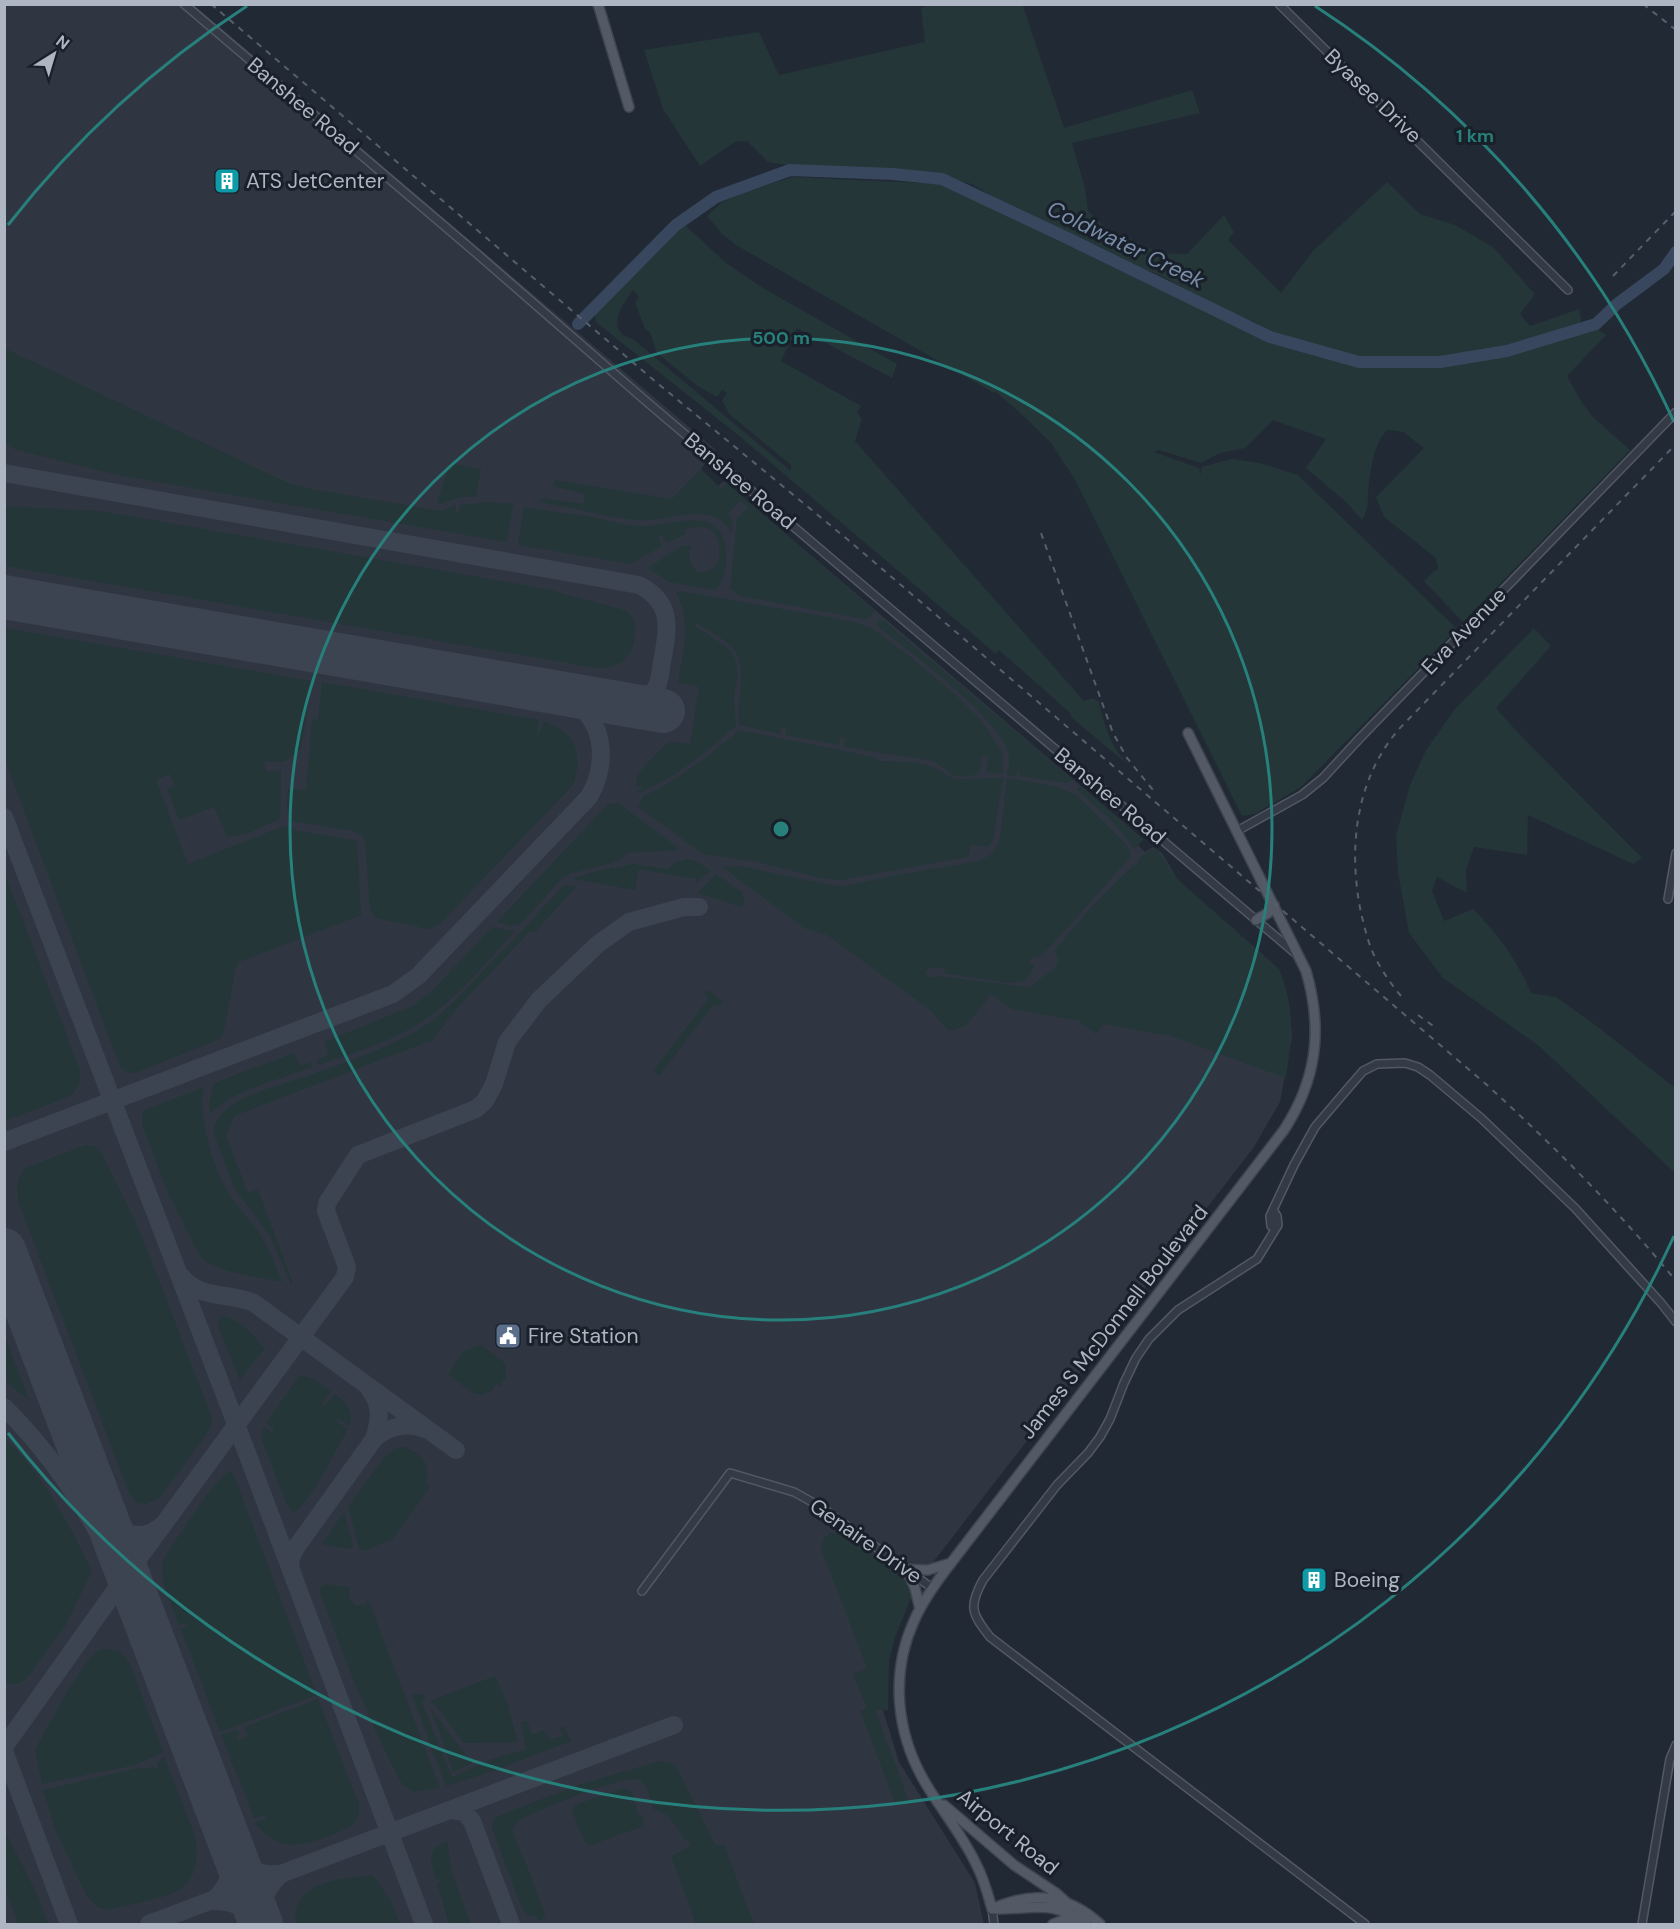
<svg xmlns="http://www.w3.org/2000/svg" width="1680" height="1929" viewBox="0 0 1680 1929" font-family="'DM Sans',sans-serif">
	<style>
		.airport { fill: #2f3642 }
		.green { fill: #243637; fill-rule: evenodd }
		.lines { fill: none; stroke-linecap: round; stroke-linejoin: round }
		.river { stroke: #38475d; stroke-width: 12 }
		.taxiway { stroke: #3c4451; stroke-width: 18 }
		.runway { stroke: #3c4451; stroke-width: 44 }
		.minor-casing { stroke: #525964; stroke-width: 10 }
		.major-casing { stroke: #3e4450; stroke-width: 12 }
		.minor { stroke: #353b46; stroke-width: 7 }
		.major { stroke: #535a66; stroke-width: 9 }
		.rail { stroke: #575f6d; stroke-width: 2; stroke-dasharray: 6 6; stroke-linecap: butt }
		.ring { fill: none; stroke: #27807b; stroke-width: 3 }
		.labels { text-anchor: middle; stroke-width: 6; stroke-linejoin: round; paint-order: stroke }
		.street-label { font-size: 21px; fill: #afb6c3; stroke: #1a202a }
		.poi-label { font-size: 21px; fill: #afb6c3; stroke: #1a202a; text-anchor: start }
		.water-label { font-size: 22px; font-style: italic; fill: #798da9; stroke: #1a202a }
		.centre { fill: #27807b; stroke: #1a202a; stroke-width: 3 }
		.ring-label { font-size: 18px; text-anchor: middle; font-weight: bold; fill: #27807b; stroke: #1a202a; stroke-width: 6; stroke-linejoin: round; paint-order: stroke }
	</style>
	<rect width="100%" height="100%" fill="#212935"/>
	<path class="airport" d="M4 5H194L716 450 700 470 718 486 724 481 1143 839 1138 845 1145 852 1153 847 1162 853 1178 880 1279 969 1290 1010 1292 1037 1280 1102 1254 1147 907 1596 883 1666V1710L899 1762 975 1883 984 1924H5Z"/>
	<path class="green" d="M930 4 1027 5 1023 6 1064 128 1192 90 1200 113 1072 143 1085 188 1088 211 1105 227 1159 253 1187 254 1224 215 1234 232 1228 240 1281 293 1313 251 1387 182 1420 214 1455 225 1493 247 1535 294 1520 314 1530 326 1579 309 1581 320 1579 324 1514 346 1439 359H1360L1272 333 1255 322 1219 307 1159 275 1098 250 1011 208 974 185 932 172 792 166 768 162 747 141 735 142 700 166 663 109 644 50 759 32 779 75 925 42 921 8Z
		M793 177 943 184 1268 341 1361 367H1440L1503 357 1597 328 1606 335 1567 376 1581 401 1592 416 1630 450 1463 622 1424 581 1438 568 1436 558 1384 517 1376 497 1424 448 1403 432 1388 430C1375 440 1371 467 1369 483 1367 496 1370 509 1362 520L1346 502 1306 468 1326 439 1273 420 1245 448 1220 453 1201 463 1159 450 1154 452 1199 468 1201 475V467L1232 459 1260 463 1298 475 1457 629 1301 787 1255 814 1242 816 1074 478 1051 443 1027 419 996 392 994 393 736 245 721 233 707 216 721 203 745 191Z
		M685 225 726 263 763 288 897 364 892 378 797 328 781 361 861 406 857 412 862 419 855 441 1084 701 1092 698 1099 702C1104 726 1111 746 1128 765L1071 717 1070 713 999 650 996 654 738 435 597 323 594 314ZM633 290 639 297 635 302 645 329 650 332C652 339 655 344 656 352L696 385 717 397 722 390 727 393 722 400 729 414 791 465V471L633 339C604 332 622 304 633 290Z
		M4 348 288 483 312 489 440 511 456 505V512L459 513 460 505 491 502 513 504 507 542 122 476 17 450 9 446 5 441Z
		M450 463 481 469 476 497H461L440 504 437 502Z
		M701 469 721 489 727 483 874 611 869 618 864 619 741 596 730 589 737 518 748 507 740 500 728 514 733 520 732 533C729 526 722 520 715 517 689 508 662 523 636 520 603 517 571 507 539 502L543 498 584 504 585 494 553 486 555 480 672 499Z
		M4 506 101 511 547 589 627 611 635 621C637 650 627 670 596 668L5 566Z
		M524 507C545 511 566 513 588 516 604 519 621 525 638 526 660 527 685 516 707 522 732 530 731 575 715 590L669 582 648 568 683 545 692 547 689 551C689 561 691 569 701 573L712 569 718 563C724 537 712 519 685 530L686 534 667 543 662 535 658 537 662 546 631 564 518 545Z
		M679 591 851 621 873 629 909 656 957 696 981 720 1003 753V774L986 772 988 757 983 755 979 774 962 777 953 775 934 761 844 747 845 738 840 737 839 745 785 735 786 728 781 727 780 734 739 725C736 702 749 664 732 647 723 638 708 631 697 623L695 626 728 648 735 658 738 673 734 697 736 726C706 752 676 778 638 793L637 791 641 790V786L636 787 637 776 641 770 668 742 690 744 699 687 678 682C683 652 692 622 676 593Z
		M878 620H883L1073 780 1065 783 1019 776 1020 769H1018L1016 776 1007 775C1008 769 1010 762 1009 756 1004 721 907 649 877 626Z
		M5 628 312 681 301 749 284 762H264L266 772 281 770 280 819 246 834 227 837 214 807 179 820 167 789 175 786 170 774 156 780 188 864 284 826 295 830 357 841 361 915 239 962 235 970 225 1027 222 1037 213 1042 137 1072 128 1073 120 1067 5 760Z
		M1534 628 1551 646 1496 708 1520 735 1642 858 1633 864 1528 815 1527 855 1474 847 1466 870 1467 893 1437 877 1432 891 1444 921 1473 909C1499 935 1516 958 1531 993L1556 997 1598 1027 1675 1088V1173L1539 1046 1443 978 1409 933 1398 873 1396 836 1410 785 1426 750 1455 709Z
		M322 682 539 720 537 732H540L543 721C576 733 584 753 573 785L439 925 429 929 375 918 370 909 365 842 362 835 353 831 291 821 287 807 288 789 306 790 312 719 318 720Z
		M739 730 870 756 881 761 913 762 933 767 954 779 1003 778 993 840 988 847 971 845 968 857 841 880 824 879 758 862 703 854 637 806 642 800V797C680 779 706 758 739 730Z
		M1007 778 1054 786 1077 795 1123 841 1130 850 1131 856 1063 933 1041 956 1032 958 1029 962 1035 966 1025 981 1008 983 944 973 945 970 941 967 929 968 925 973 929 978 937 976 1029 987 1055 968 1059 960 1054 951 1093 905 1134 864 1136 866 1142 855H1146L1153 848 1159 853 1178 880 1279 969C1295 1007 1292 1037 1286 1078L1171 1036 1104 1024 1096 1034 1076 1019 1074 1020 1011 1009 991 994 966 1026 949 1031 929 1009 827 935 804 928 722 867 740 866 830 885 846 886 897 875 974 862 987 857 995 850 1000 838Z
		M1081 785 1084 789 1143 840 1134 849C1120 826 1097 807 1077 790Z
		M618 803 676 846 678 850 628 853 616 862 569 874 562 878 522 923 511 926 497 922 608 804Z
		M688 859 696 861 711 871 696 883V879L639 869 635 890 573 879 575 877 613 867 614 869 632 864 668 869 676 862Z
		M4 871 80 1070C81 1082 79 1087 71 1096L10 1119 5 1120Z
		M716 874 743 893 742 895 745 902 742 907 697 893Z
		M565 885 576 887 534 933 530 931 460 1005 431 1042 430 1041 234 1116 226 1136 248 1193 258 1189 293 1284H291L270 1236 234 1188 213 1131C221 1101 260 1091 286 1083 331 1068 402 1045 437 1017 454 1003 468 987 483 971 497 956 513 941 527 925 540 911 551 898 565 885Z
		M492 927 515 931C485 963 456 1001 418 1024 388 1043 352 1053 319 1065L317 1060 328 1055 324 1042 413 1006 432 991Z
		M707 991H710L723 1002 719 1007 714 1004 659 1076 653 1071 708 999 704 995Z
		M294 1053 300 1066 311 1062 312 1067C279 1080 236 1088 210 1114L209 1103 214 1083Z
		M204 1087C197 1114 214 1171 229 1194 240 1210 253 1223 263 1239 271 1252 276 1268 282 1282 259 1277 214 1273 199 1255L168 1193 144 1130C142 1121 140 1117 145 1110Z
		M86 1145 94 1146 101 1152 140 1231 212 1418 210 1429 160 1498 146 1504 137 1503 129 1493 18 1201C17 1187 16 1179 25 1168Z
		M221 1316C238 1317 255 1336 264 1349L240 1380 218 1326Z
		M5 1336 29 1400 5 1381Z
		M481 1345 506 1364V1381H503L500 1386 496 1384 491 1391 482 1395 473 1393 449 1375V1372L463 1351Z
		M300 1375 314 1379 331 1392 322 1403 325 1406 335 1394C346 1404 355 1410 349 1426L338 1418 336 1421 348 1429C336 1449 311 1503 293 1513L286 1503 261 1438 263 1426 272 1433 274 1429 266 1423Z
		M5 1439C44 1474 69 1525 92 1571L66 1624 28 1677C20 1685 15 1685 4 1682Z
		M405 1447C421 1455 433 1464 425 1483L430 1487 392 1540C380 1542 373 1550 360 1551L348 1507 387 1454 394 1449Z
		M229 1471 233 1473 236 1481 317 1695 220 1732 181 1629 188 1626 186 1623 179 1625C172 1605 157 1579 164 1558 176 1540 214 1480 229 1471Z
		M344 1512 353 1546 350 1549 322 1544Z
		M831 1533 842 1535 906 1578 912 1596 895 1637 889 1661 888 1710H878L876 1712 909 1802 896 1805 860 1711 867 1708 853 1674 867 1668 821 1549C821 1541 824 1537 831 1533Z
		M326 1584 350 1587 349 1597 355 1606 366 1604 368 1599 440 1788 413 1792 402 1784C369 1722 344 1658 320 1592V1588Z
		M107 1649 120 1651 130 1664 163 1752 135 1765 42 1784 35 1750C46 1731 82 1660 98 1651 99 1650 106 1649 107 1649Z
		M495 1676 507 1702 518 1742 464 1743 436 1706 430 1701Z
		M420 1694 426 1697 422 1703 452 1777 489 1760 524 1750 526 1748 521 1722 527 1721 532 1735 542 1730 552 1739 563 1736 560 1727H564L571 1741 493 1771 446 1786 412 1695Z
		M318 1699 359 1804C359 1811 359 1816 355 1822 347 1832 302 1847 290 1845 275 1843 264 1835 255 1823L266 1818 265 1815 254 1818 221 1735 237 1730 240 1735 236 1737 238 1741 247 1736 244 1727Z
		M431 1709 472 1763 453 1772Z
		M164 1757 195 1836C199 1854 197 1882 177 1891 159 1900 129 1904 108 1910L97 1907 87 1896 56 1832 43 1790 139 1768 146 1769 153 1766 155 1769 159 1768 157 1763Z
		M660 1761 673 1764 677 1768 715 1844 720 1846 724 1845 754 1924H696L671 1856 691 1846 689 1841H685C678 1829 669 1811 654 1810L648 1791 640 1779C605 1780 550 1806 518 1821L513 1827V1832L533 1881 546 1918 538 1921 536 1915 531 1917 526 1915 518 1899 492 1828V1824L496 1817 584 1783Z
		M624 1788 632 1792 638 1814 643 1817 644 1826 588 1846 578 1828 572 1809 575 1805Z
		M5 1831 38 1896 48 1924H18L5 1888Z
		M447 1841 452 1873 471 1924H449L437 1883 441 1882V1879L436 1880C431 1861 425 1850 447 1841Z
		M373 1875 391 1901 400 1924H296C291 1880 342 1879 373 1875Z"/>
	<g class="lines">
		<path class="river" d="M578 324 676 225 716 197 790 170 893 174 942 179 1063 236 1270 337 1359 362H1440L1507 351 1596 324 1617 304 1664 269 1676 252"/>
		<path class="taxiway" d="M4 473 639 585C674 603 668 629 662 662 660 672 660 685 653 692 646 699 637 702 628 705
			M4 817 236 1424 424 1924
			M4 1142 393 994 418 976 589 797C606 767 607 728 577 704 568 698 558 694 547 690
			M181 1276C199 1300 229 1292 254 1303L456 1450
			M370 1390C382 1406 380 1420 374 1439
			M4 1407C78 1480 121 1570 162 1664
			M104 1511C117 1533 140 1544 161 1526
			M291 1569 290 1560 295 1549 374 1439C388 1426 408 1422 426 1429
			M4 1747 127 1574 345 1277 347 1267 326 1211 327 1203 358 1155 476 1109 485 1101 494 1084 507 1042 539 1000 598 944 629 922 684 907H699
			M4 1751 69 1924
			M451 1810 464 1812 472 1821 511 1924
			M234 1855C245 1869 262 1876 279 1874
			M213 1900C228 1889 231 1872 234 1855
			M213 1901C232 1901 247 1907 259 1921
			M259 1921C261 1903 266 1888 280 1875
			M149 1924 674 1725"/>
		<path class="runway" d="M4 597 663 711
			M4 1250 261 1924"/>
		<g class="minor-casing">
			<path id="minor" d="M184 4 476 253 647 402 1295 953
				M1279 4 1568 290
				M1237 831 1302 795 1323 778 1360 738 1676 412
				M1668 899 1676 853
				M1274 1211 1277 1216 1278 1225 1257 1259 1178 1310 1149 1339 1136 1358 1124 1383 1110 1419 1100 1437 1088 1453 1057 1485 983 1580C968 1607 972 1614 990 1637L1365 1924
				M1275 1228 1271 1226 1270 1216 1294 1165 1315 1127 1350 1086 1363 1071 1377 1064 1405 1063 1418 1067 1430 1075 1481 1118 1575 1208 1661 1303 1676 1322
				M642 1591 730 1473 794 1492 821 1507 932 1588
				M992 1909 994 1924
				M1642 1924 1670 1759 1676 1745"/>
		</g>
		<g class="major-casing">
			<path id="major" d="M598 4 629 107
				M1256 920 1268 913 1274 905
				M906 1569 928 1570 951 1563
				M906 1569 915 1588 920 1609
				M944 1805 1014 1865 1056 1893 1066 1902
				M992 1909C988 1895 984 1879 977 1866 964 1837 942 1811 926 1784 896 1734 890 1674 914 1621 923 1600 937 1581 951 1563L1284 1130C1317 1079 1323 1029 1306 971L1188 733
				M992 1909C1032 1891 1067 1894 1100 1924
				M994 1909C1034 1910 1050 1898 1086 1924
				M1053 1924 1066 1919 1077 1920"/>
		</g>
		<use href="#minor" class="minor"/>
		<use href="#major" class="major"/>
		<path class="rail" d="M211 4 656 382 847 539 1487 1085C1554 1146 1618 1210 1676 1281
			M1643 4 1676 30
			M1613 276 1676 211
			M1041 533 1113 733 1127 758 1153 790
			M1401 996C1392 985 1384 974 1377 961 1369 947 1365 929 1361 913 1348 849 1355 780 1399 729L1676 444
			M1418 1015 1436 1028"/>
	</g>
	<g class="ring">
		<circle cx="781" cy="829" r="491"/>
		<path d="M1674 1236A981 981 0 0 1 8 1433M8 225A981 981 0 0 1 247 6M1315 6A981 981 0 0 1 1674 422"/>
	</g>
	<defs>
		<g id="building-square" transform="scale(1.35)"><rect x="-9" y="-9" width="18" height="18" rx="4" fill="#0f9aa8" stroke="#1a202a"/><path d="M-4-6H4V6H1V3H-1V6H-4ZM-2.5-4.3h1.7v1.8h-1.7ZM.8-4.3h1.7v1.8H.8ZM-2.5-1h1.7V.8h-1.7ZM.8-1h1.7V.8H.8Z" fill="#fff"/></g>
		<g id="civic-square" transform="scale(1.35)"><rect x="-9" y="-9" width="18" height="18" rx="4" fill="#5c6f8a" stroke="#1a202a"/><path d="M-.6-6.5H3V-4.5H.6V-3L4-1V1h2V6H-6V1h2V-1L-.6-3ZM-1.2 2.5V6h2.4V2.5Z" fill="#fff"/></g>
	</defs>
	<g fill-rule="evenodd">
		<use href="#building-square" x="227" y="181"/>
		<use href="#civic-square" x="508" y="1336"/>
		<use href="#building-square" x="1314" y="1580"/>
	</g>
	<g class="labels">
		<g class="street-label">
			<text transform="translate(1373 96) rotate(44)" y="7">Byasee Drive</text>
			<text transform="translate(303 106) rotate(40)" y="7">Banshee Road</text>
			<text transform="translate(740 481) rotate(40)" y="7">Banshee Road</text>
			<text transform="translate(1464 631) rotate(-46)" y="7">Eva Avenue</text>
			<text transform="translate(1110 796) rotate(40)" y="7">Banshee Road</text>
			<text transform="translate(1114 1322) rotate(-52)" y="7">James S McDonnell Boulevard</text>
			<text transform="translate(866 1541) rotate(35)" y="7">Genaire Drive</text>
			<text transform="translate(1008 1832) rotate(39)" y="7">Airport Road</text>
		</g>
		<g class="poi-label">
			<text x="246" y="188">ATS JetCenter</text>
			<text x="528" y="1343">Fire Station</text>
			<text x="1334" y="1587">Boeing</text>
		</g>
		<g class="water-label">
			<text transform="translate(1126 244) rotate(26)" y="8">Coldwater Creek</text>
		</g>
	</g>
	<circle cx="781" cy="829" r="9" class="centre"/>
	<g class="ring-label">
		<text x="1475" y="142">1 km</text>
		<text x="781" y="344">500 m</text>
	</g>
	<rect width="1680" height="1929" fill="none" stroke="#afb6c3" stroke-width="12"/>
	<g transform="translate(54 54) rotate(37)" stroke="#1a202a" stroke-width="4.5" paint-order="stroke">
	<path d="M0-4.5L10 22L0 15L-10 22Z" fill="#afb6c3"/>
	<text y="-9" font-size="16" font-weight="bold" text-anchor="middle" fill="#afb6c3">N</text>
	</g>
</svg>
